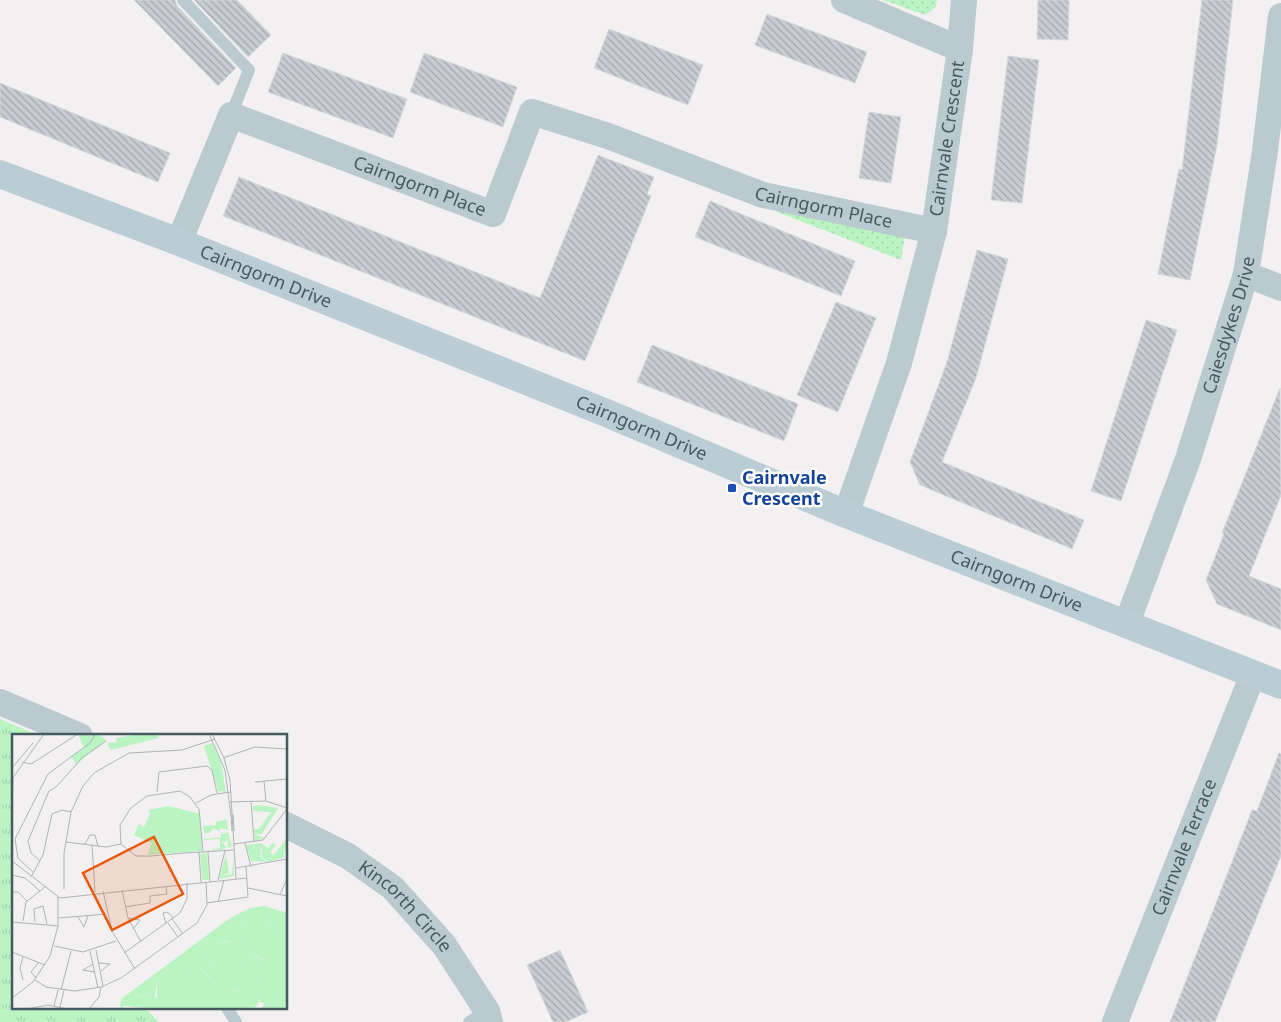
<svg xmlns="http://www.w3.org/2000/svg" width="1281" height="1022" viewBox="0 0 1281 1022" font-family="'Noto Sans',sans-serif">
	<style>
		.grass { fill: url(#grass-dots) }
		.park { fill: url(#park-tufts) }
		.building { fill: url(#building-back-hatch); stroke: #d4d9dd }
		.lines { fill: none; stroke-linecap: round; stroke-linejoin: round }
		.lane { stroke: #bacacf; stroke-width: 12 }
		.street { stroke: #bacacf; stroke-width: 26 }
		.secondary { stroke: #bacdd4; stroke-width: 28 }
		.transit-dot { fill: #1a4fb4; stroke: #fff; stroke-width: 2 }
		.labels { text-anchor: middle; stroke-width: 5; stroke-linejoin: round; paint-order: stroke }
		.street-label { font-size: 18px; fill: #465a60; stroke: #fff }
		.transit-label { font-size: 18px; font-weight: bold; fill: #164399; stroke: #fff; text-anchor: start }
		.inset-road { fill: none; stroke: #aeb4b7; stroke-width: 1 }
		.view { fill: #e8590c; fill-opacity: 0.15; stroke: #e8590c; stroke-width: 2.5 }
		.inset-edge { fill: none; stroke: #465a60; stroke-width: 2.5 }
	</style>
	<defs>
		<pattern id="grass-dots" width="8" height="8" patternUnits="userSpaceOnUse" patternTransform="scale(1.25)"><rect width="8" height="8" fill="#bbf4c3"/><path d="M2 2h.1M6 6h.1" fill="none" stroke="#a2d3aa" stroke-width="1.8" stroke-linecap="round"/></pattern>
		<pattern id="park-tufts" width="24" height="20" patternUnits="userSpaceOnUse" patternTransform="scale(1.25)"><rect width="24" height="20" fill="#bbf4c3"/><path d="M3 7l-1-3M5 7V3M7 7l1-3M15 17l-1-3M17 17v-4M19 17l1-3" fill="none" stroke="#a2d3aa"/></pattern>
		<pattern id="building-back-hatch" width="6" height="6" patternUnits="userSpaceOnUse" patternTransform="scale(1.25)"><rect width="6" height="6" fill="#c7cdd0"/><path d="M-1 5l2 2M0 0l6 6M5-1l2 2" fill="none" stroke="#a3a9ac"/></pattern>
	</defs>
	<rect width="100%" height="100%" fill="#f3f0f1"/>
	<path class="grass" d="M883 0H937L936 7 925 15Z
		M777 210 905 236 901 260 777 212Z"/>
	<path class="park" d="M0 719 40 736H14V1008H145L159 1022H0Z"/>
	<path class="building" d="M134 0H175L177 6 236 68 218 86Z
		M194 0H237L271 35 248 57Z
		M1038 0H1069L1068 40 1037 39Z
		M1202 0H1233L1217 145 1190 280 1158 274 1179 169 1182 170Z
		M767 14 867 52 855 83 755 45Z
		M609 29 703 65 688 105 594 68Z
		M283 53 407 99 393 138 268 92Z
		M424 53 517 87 503 127 410 92Z
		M1008 56 1039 60 1022 203 991 200Z
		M0 83 170 153 158 182 0 117Z
		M869 112 901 117 891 183 859 178Z
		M598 155 654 177 647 194 651 196 585 361 223 216 239 177 540 298Z
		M710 201 855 261 841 296 695 237Z
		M977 250 1008 259 976 378 942 462 1084 520 1072 549 920 485 910 462 947 362Z
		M836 302 876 318 838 412 797 395Z
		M1146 320 1177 330 1121 501 1091 491Z
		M652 345 798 404 784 441 637 382Z
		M1280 388 1281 495 1249 576 1281 589V630L1217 604 1206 580 1224 534 1222 533Z
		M1279 753 1281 754V856L1225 997 1215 1022H1170L1252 810 1257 811Z
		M560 950 588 1012 566 1022H553L527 965Z"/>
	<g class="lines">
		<path class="lane" d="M183 0 249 70 231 115
			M227 1008 236 1022
			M469 1022 487 1011"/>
		<g class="street">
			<path d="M844 0 960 49"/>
			<path id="s1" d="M179 242 231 115 493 214 532 112 608 136 763 195 934 231"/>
			<path d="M1246 274 1281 288"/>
			<path id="s2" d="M846 514 899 363 934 231 960 49 964 0"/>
			<path id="s3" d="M1127 623 1188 459 1246 274 1265 151 1281 16"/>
			<path d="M0 702 80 736"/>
			<path id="s4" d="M286 825 348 856 393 888 444 945 487 1011 490 1022"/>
			<path id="s5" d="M1115 1022 1253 674"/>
		</g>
		<path class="secondary" id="s6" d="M0 174 179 242 604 412 846 514 1281 685"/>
	</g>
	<rect class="transit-dot" x="727" y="483" width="10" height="10" rx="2.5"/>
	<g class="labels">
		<g class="street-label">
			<text dy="6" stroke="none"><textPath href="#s2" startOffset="390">Cairnvale Crescent</textPath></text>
			<text dy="6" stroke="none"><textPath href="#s1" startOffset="339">Cairngorm Place</textPath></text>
			<text dy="6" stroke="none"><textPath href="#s1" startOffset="834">Cairngorm Place</textPath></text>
			<text dy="6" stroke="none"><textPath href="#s6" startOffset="285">Cairngorm Drive</textPath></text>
			<text dy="6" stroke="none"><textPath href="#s3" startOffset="315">Caiesdykes Drive</textPath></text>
			<text dy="6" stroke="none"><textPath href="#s6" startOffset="690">Cairngorm Drive</textPath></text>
			<text dy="6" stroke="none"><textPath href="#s6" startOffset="1095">Cairngorm Drive</textPath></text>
			<text dy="6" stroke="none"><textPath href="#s5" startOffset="188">Cairnvale Terrace</textPath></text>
			<text dy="6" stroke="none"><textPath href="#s4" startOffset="146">Kincorth Circle</textPath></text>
		</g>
		<g class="transit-label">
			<text x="742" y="484">Cairnvale<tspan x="742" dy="21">Crescent</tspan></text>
		</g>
	</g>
	<g transform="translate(12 734)">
		<rect width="275" height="275" fill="#f3f0f1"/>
		<path d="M66 0H88L94 7 64 30 59 22 72 14ZM128 0H146V4L99 16 95 9 105 8 104 4ZM200 9 209 28 214 58 206 57 192 12ZM215 85 216 96 208 94V97L211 100 216 98 220 113 216 114 215 102 214 108 209 107 215 114 209 115H215L194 117 208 114V105L192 106V101L193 105 209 103V98L201 94 198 99H192L191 88 192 92 204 91V88ZM275 104V122L271 116 273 123 256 128 250 123 249 113 243 114 242 110 249 109 256 114 260 109 264 111 258 118 262 121ZM195 119 197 146H190L188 120ZM253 176H257L253 190 256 193 266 185H275V198L258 202V210L275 211V223L267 239 256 237 246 241 248 256 231 245 229 257 217 258 221 275H140L136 270H119L123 263H129L138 262 145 269V246L151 237H161L163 232 179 240V235H184L190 236 197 244 214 236 218 230 203 233 193 226 200 214 204 209 216 208 229 190 239 185V178ZM231 207 240 219 253 227 227 226ZM275 256V275H265L262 272 267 262Z" fill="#bbf4c3" fill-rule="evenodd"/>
		<path d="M252 172 275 179V185H266L256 193 253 190 257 176 239 178V185L229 190 218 207 204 209 193 226 203 233 219 228 211 243 201 247 190 236 179 235V240L163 233 161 237H151L145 246 143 263 152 265 151 269 145 270 137 262 125 263 120 270H136L140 275 113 272 108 275 109 265 218 184 238 174ZM275 198V211L249 213 258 202ZM230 206 240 219 253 228 227 226ZM275 223V256L267 262 262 272 265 275H249L253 269 248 268 249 264 242 275H221L216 261 217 258 229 257 224 249 231 245 221 233 226 228 240 238 238 243 243 245 247 256 246 241 259 232 267 239 266 231Z" fill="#bbf4c3"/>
		<path d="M157 72 188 80 190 117 136 121 139 109 122 101 127 90 132 93 138 80 136 76Z" fill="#bbf4c3"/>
		<path d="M247 71 266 74 250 100H243L252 104 243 107 242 95H247L259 78 241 77V72ZM242 110 243 114 248 113 249 124 256 128 239 127 234 111ZM214 120 217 139 210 142 220 140 221 123 222 142 207 145Z" fill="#bbf4c3"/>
		<path class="inset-road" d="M197 0 213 36 219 82M200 0 212 24 218 46 224 145M211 24 243 13 275 15M10 28 19 30 66 0M0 34 21 9M0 45 32 0M252 47 254 67M243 48 275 45M145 58 147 38 195 32 200 36 205 59M239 67 242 108M218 68 254 67 275 74M184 69 199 61 218 58M0 75 1 44M221 80 222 97M219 81 220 97M54 108 94 113 109 110M233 109 239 133M73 110 78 101H83L86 112M222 110 251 106 275 75M80 111 83 158M187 118 189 148M191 118 187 75 178 63 168 57 135 62 119 74 108 91 109 110 124 122H139L173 119 222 116M196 118 198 147M0 127 48 164 235 144M28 127 19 119 16 107 37 57 44 53 71 23 94 7M224 134 275 125M22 139 6 124 3 105 36 40 78 9 83 0M0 141 13 144 28 157M19 143 31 121 40 80 50 76 59 78M206 146 213 116M236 154 275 162M52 155V119L59 78 71 52 82 39 117 19 170 16 203 5M110 156 116 184 129 208M91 157 100 197 123 235M0 158H6L15 167M268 160 275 145M206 168 212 146M195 169 236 163 234 133M113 173 138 169V162L155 160 154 152M66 183 72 193 76 182M47 184 94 180M116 184 128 186 121 195M160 185 171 200M11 187 14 168 33 153M0 188 46 192M23 188 22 175 31 172 35 190M156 189 166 203M154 190 151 179 155 178 162 184M42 212 71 218 104 207M84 216 91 252M78 217 86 254M0 218 33 231M112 219 168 179 175 165V149M11 223 8 234 11 246M87 229 98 230 89 237M81 230 71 236 83 238M24 244 19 238 27 228M23 246 34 253 63 257 89 253 109 244 185 189 195 171 194 148M49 256 59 217M0 264 21 248 38 222 46 192V163M42 272 46 256M48 273 52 256M15 275 36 271 55 275M77 275 87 263 89 253"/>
		<path class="view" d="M142 103 171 160 100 196 71 139Z"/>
		<rect width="275" height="275" class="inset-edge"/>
	</g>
</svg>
